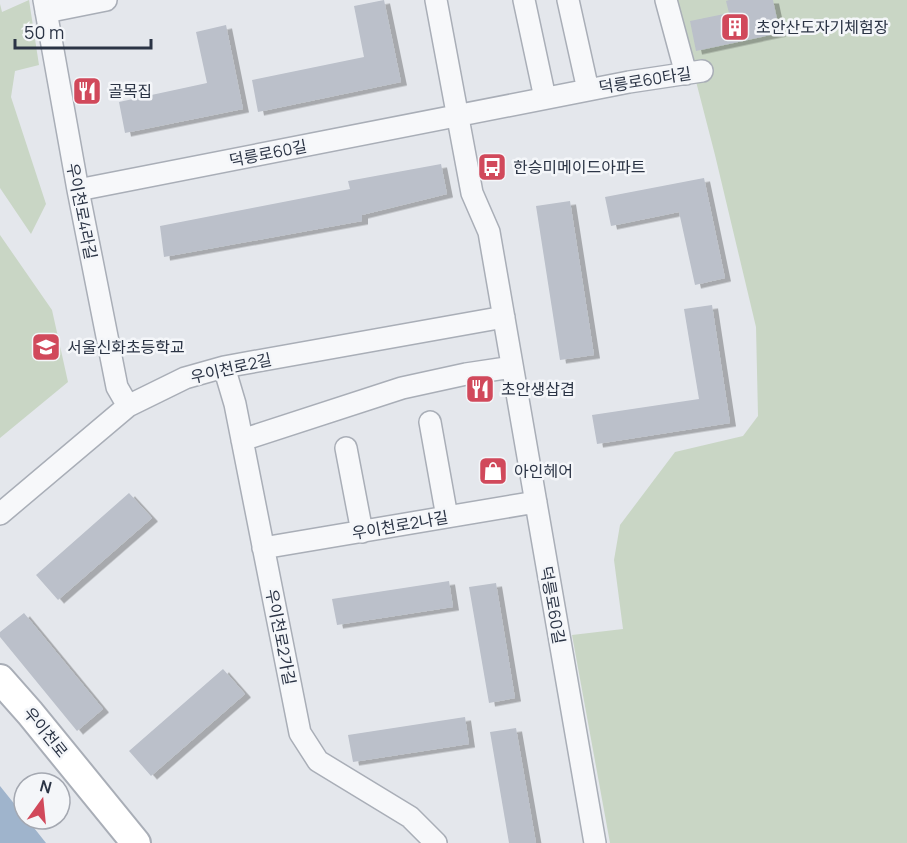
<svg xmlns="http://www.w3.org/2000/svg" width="907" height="843" viewBox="0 0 907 843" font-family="Manrope,'Noto Sans KR',sans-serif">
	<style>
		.green { fill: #c9d6c5 }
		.water { fill: #9fb4cc }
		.building { fill: #bbc0ca; filter: url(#shadow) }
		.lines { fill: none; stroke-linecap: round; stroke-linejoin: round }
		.street-casing { stroke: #a9aeb7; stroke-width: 24 }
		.secondary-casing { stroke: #a9aeb7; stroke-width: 32 }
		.street { stroke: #f7f8fa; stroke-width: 21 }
		.secondary { stroke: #fff; stroke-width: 28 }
		.labels { text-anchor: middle; stroke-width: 5; stroke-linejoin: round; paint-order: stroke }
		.poi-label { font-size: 16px; fill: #2b3445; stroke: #f4f6f9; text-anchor: start }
		.street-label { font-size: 16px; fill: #2b3445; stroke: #f4f6f9 }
	</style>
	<defs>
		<filter id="shadow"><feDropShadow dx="6" dy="3.5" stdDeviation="0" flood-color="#0004"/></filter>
	</defs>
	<rect width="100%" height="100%" fill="#e4e7ec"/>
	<path class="green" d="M29 0 39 65 15 71 11 97 46 204 31 234 0 188V4L2 12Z
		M675 0H907V843H610L572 635 623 629 614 560 620 525 675 452 743 436 758 416 756 327 715 155Z
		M0 235 52 310 68 382 0 438Z"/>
	<path class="water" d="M0 786 24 816V819H27L46 843H0Z"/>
	<path class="building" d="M384 0 401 82 258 112 252 80 364 57 354 6Z
		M729 0H773L780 33 696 51 690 21 729 13 726 1Z
		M226 25 243 109 125 133 119 102 207 83 196 32Z
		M441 164 447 194 362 215V221L164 257 160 226 350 189 348 181Z
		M704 178 725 278 695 285 679 212 611 226 605 197Z
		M570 201 594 355 560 360 536 206Z
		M712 305 730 423 597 444 592 415 699 399 684 309Z
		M129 493 152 518 58 600 36 575Z
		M449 581 453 607 337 625 332 599Z
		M496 583 515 698 489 703 469 587Z
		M24 613 103 709 77 731 0 637V632Z
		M223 669 245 694 151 776 129 751Z
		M465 717 469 744 353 762 348 735Z
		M516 728 536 843H509L490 732Z"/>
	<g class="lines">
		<g class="street-casing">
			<path id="street" d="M44 0 78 190 117 387 128 406
				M436 0 472 193 489 232 595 843
				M524 0 545 98
				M568 0 588 90
				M666 0 686 74
				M46 12 106 0
				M78 190 629 82 702 71
				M224 367 235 404 300 733 318 761 410 817 436 843
				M430 422 447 517
				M242 440 402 388 466 374 512 367
				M346 448 362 532
				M0 514 128 406 185 378 224 367 504 317
				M263 548 536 502"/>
		</g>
		<g class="secondary-casing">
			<path id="secondary" d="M0 679 30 713 136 843"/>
		</g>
		<use href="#street" class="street"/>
		<use href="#secondary" class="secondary"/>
	</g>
	<defs>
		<g id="building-square" transform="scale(1.5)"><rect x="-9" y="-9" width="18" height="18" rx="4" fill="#d1495b" stroke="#f4f6f9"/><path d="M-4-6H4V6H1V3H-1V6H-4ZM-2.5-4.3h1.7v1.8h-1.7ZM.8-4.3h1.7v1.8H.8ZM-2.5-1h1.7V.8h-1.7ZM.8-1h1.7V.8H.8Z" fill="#fff"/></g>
		<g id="restaurant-square" transform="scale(1.5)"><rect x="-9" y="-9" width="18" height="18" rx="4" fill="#d1495b" stroke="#f4f6f9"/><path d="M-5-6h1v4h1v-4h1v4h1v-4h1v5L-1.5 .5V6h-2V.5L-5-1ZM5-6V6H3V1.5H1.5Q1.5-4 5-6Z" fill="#fff"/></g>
		<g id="bus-square" transform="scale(1.5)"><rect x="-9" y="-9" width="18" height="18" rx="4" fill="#d1495b" stroke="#f4f6f9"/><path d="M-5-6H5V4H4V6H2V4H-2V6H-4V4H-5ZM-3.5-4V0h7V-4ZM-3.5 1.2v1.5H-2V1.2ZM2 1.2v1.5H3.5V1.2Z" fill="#fff"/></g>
		<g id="school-square" transform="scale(1.5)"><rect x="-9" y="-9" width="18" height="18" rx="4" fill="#d1495b" stroke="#f4f6f9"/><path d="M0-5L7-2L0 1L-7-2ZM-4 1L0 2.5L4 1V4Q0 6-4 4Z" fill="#fff"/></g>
		<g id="shop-square" transform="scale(1.5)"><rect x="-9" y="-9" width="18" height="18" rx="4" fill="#d1495b" stroke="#f4f6f9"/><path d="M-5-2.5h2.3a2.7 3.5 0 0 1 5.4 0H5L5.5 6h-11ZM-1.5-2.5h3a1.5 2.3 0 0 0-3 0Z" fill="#fff"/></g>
	</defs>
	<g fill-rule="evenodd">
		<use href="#building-square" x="735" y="27"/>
		<use href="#restaurant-square" x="87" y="91"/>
		<use href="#bus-square" x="492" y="167"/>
		<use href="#school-square" x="46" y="347"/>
		<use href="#restaurant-square" x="480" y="389"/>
		<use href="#shop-square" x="493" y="471"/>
	</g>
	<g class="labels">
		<g class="poi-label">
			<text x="756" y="33">초안산도자기체험장</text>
			<text x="108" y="97">골목집</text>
			<text x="513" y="173">한승미메이드아파트</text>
			<text x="67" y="353">서울신화초등학교</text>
			<text x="501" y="395">초안생삽겹</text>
			<text x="514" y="477">아인헤어</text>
		</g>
		<g class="street-label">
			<text transform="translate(645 80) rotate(-9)" y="6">덕릉로60타길</text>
			<text transform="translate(268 153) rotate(-11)" y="6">덕릉로60길</text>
			<text transform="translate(82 211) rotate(79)" y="6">우이천로4라길</text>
			<text transform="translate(231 368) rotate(-13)" y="6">우이천로2길</text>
			<text transform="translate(400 525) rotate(-10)" y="6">우이천로2나길</text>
			<text transform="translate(553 605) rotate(80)" y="6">덕릉로60길</text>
			<text transform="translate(281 637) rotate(79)" y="6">우이천로2가길</text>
			<text transform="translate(46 732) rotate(51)" y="6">우이천로</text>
		</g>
	</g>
	<g transform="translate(42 801) rotate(15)"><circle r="28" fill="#f4f6f9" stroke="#a4a8b1" stroke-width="1.5"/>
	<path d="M0-4.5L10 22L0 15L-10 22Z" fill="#d1495b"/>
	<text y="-9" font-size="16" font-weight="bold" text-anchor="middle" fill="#2b3445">N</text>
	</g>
	<path d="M15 39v9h136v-9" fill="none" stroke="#2b3445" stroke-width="3"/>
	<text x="24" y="39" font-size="18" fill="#2b3445" stroke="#f4f6f9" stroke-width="4.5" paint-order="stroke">50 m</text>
</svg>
